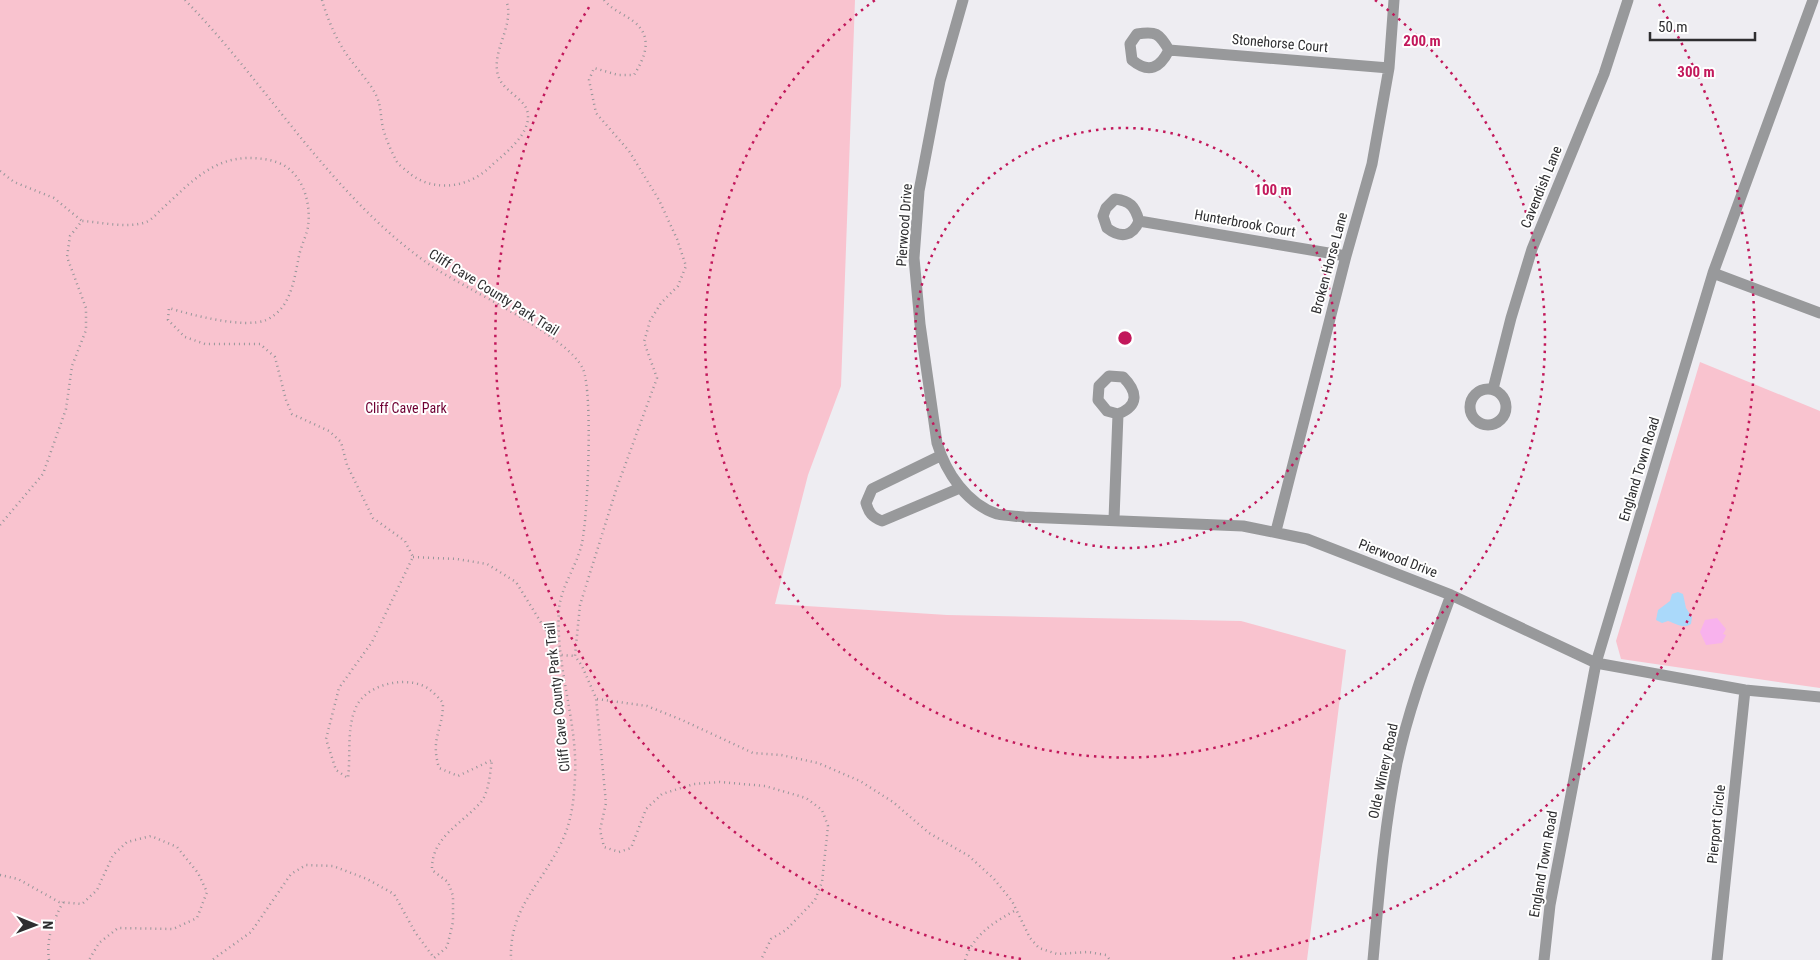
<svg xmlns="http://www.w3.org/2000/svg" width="1820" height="960" viewBox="0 0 1820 960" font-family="'Roboto Condensed',sans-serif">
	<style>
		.green { fill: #f9c3cf }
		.water { fill: #aad9fa }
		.building { fill: #f8b2ed }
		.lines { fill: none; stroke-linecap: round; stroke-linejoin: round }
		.path { stroke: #969699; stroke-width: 2.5; stroke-dasharray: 1 4; stroke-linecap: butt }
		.street { stroke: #98999b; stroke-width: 11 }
		.ring { fill: none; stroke: #c2185b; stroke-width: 2.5; stroke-dasharray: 2.5 5 }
		.labels { text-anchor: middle; stroke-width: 4; stroke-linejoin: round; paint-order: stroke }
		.street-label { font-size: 14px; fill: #2e2e30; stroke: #fff }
		.park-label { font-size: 14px; fill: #6f0033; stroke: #fff }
		.centre { fill: #c2185b; stroke: #fff; stroke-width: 2.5 }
		.ring-label { font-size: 15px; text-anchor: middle; font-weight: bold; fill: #c2185b; stroke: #fff; stroke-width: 4; stroke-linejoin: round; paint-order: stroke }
	</style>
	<rect width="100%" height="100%" fill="#eeedf2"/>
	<path class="green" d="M0 0H855L841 386 808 475 775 604 947 615 1241 621 1346 650 1307 960H0Z
		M1700 362 1820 411V688L1621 659 1616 641Z"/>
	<path class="water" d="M1678 592 1683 594 1686 608 1692 617 1691 624C1682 629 1677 624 1668 621L1662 623 1656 620 1658 610 1670 601 1672 594Z"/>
	<path class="building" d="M1717 618 1726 629 1723 634 1726 635 1722 643 1706 645 1700 632 1705 620Z"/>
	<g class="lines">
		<path class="path" d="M185 0C268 85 331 196 430 265 463 288 568 335 583 369 593 392 588 515 582 543 577 566 561 586 559 609 555 666 578 721 575 777 574 799 572 819 563 839 543 884 509 906 511 960
			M322 0C327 18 336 39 347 55 356 68 369 81 376 95 382 107 380 119 384 132 387 141 391 151 396 160 398 165 405 169 409 173 434 193 469 188 491 166 504 154 529 136 528 115 527 97 499 92 497 70 494 47 515 23 506 0
			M604 0C612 10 624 14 633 21 654 37 645 57 634 75H618L594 68 589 80 596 113 629 151 659 200 677 239 686 266 678 286 661 303 650 321 644 342 657 378 616 490 580 605 575 656 582 666 596 698 606 803 600 830 604 847 619 852 631 848 646 809 662 794 694 784 720 782 765 786 806 798 822 810 828 826 822 882 815 900 786 930 771 939 761 960
			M0 171 14 182 54 198 82 221
			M0 525 43 474 66 409 72 366 86 330V308L67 257 70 236 82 221C102 222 127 229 146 222 152 220 158 212 163 208 189 184 212 158 249 158 261 158 275 160 285 166 305 179 311 206 308 227 306 237 301 246 299 256 294 280 291 309 266 320 245 329 191 315 169 308L168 320 185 337 205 344H260L275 357 286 400 292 414 329 431 341 442 347 465 373 518 405 541 413 557 372 642 339 688 326 739 336 770 348 778C351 754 346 727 357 705 369 683 409 675 429 689 434 693 439 698 443 703 443 731 430 737 439 768L458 776 492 760C490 773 489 792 481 802 462 824 431 837 432 870L448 882 453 896V922L447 947 434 958 415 932 394 894 367 879 333 866 306 865 291 874 251 932 212 960
			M413 557 457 559 487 564 516 582 561 655 575 656
			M597 699 647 706 682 720 753 753 781 755 818 763 860 781 893 802 929 833 969 856 994 879 1012 901 1030 938 1039 948 1057 954 1088 952 1106 955 1110 960
			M0 875 18 879 59 902 82 904 97 890 113 855 127 842 151 836 177 847 198 873 207 892 197 918 173 929 118 928 99 943 89 960
			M49 960C46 938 53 922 63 902
			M965 960C973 935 994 922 1016 910"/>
		<path class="street" d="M963 0 940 81 919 191 914 258 920 324 937 443C946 473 967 504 997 514 1006 516 1016 516 1024 517L1243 526 1307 539 1451 595 1596 663 1745 690 1820 697
			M1169 50C1160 68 1149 74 1132 60L1130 44 1137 34C1156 31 1159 33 1169 50L1389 68
			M1139 221C1133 236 1121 239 1107 228L1103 216 1106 208 1115 199C1130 201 1135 206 1139 221L1346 256
			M1713 273 1820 313
			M1470 407a18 18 0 1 1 36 0a18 18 0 1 1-36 0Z
			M1493 389 1511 318 1532 249 1604 74 1628 0
			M940 456 872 489 866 503C869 513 872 517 882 521L960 488
			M1114 519 1118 414C1139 406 1138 392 1123 377L1109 376 1099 386 1098 400 1107 411 1118 414
			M1276 531 1346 256 1372 164 1389 68 1394 0
			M1373 960C1379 894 1384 828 1397 763 1409 706 1431 650 1451 595
			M1544 960 1550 905 1596 663 1713 273 1813 0
			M1717 960 1745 690"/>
	</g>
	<g class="ring">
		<circle cx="1125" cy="338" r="210"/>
		<path d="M1375 0A420 420 0 1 1 875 0"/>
		<path d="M1021 959A630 630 0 0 1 591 4M1659 4A630 630 0 0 1 1229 959"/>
	</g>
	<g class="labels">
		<g class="street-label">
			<text transform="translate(1280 43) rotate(5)" y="5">Stonehorse Court</text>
			<text transform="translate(1541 187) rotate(-68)" y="5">Cavendish Lane</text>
			<text transform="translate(1245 223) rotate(10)" y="5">Hunterbrook Court</text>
			<text transform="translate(904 225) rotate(-86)" y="5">Pierwood Drive</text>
			<text transform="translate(1329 263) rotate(-75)" y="5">Broken Horse Lane</text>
			<text transform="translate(494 292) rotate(32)" y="5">Cliff Cave County Park Trail</text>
			<text transform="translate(1639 469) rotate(-73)" y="5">England Town Road</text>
			<text transform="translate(1398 558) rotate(21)" y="5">Pierwood Drive</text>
			<text transform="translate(557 697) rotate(-96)" y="5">Cliff Cave County Park Trail</text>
			<text transform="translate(1383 771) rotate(-78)" y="5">Olde Winery Road</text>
			<text transform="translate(1716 824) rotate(-84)" y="5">Pierport Circle</text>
			<text transform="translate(1543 864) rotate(-80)" y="5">England Town Road</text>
		</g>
		<g class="park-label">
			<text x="406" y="413">Cliff Cave Park</text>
		</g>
	</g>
	<circle cx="1125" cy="338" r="8" class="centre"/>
	<g class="ring-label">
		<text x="1422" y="46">200 m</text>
		<text x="1696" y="77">300 m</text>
		<text x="1273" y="195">100 m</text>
	</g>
	<g transform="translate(35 925) rotate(91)" stroke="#ffffff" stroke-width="4" paint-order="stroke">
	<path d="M0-4L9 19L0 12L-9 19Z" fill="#2e2e30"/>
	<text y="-8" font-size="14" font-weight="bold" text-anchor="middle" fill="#2e2e30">N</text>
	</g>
	<path d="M1650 32v8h105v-8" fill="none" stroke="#2e2e30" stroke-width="2.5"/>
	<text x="1658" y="32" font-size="15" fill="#2e2e30" stroke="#ffffff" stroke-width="4" paint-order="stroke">50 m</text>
</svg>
